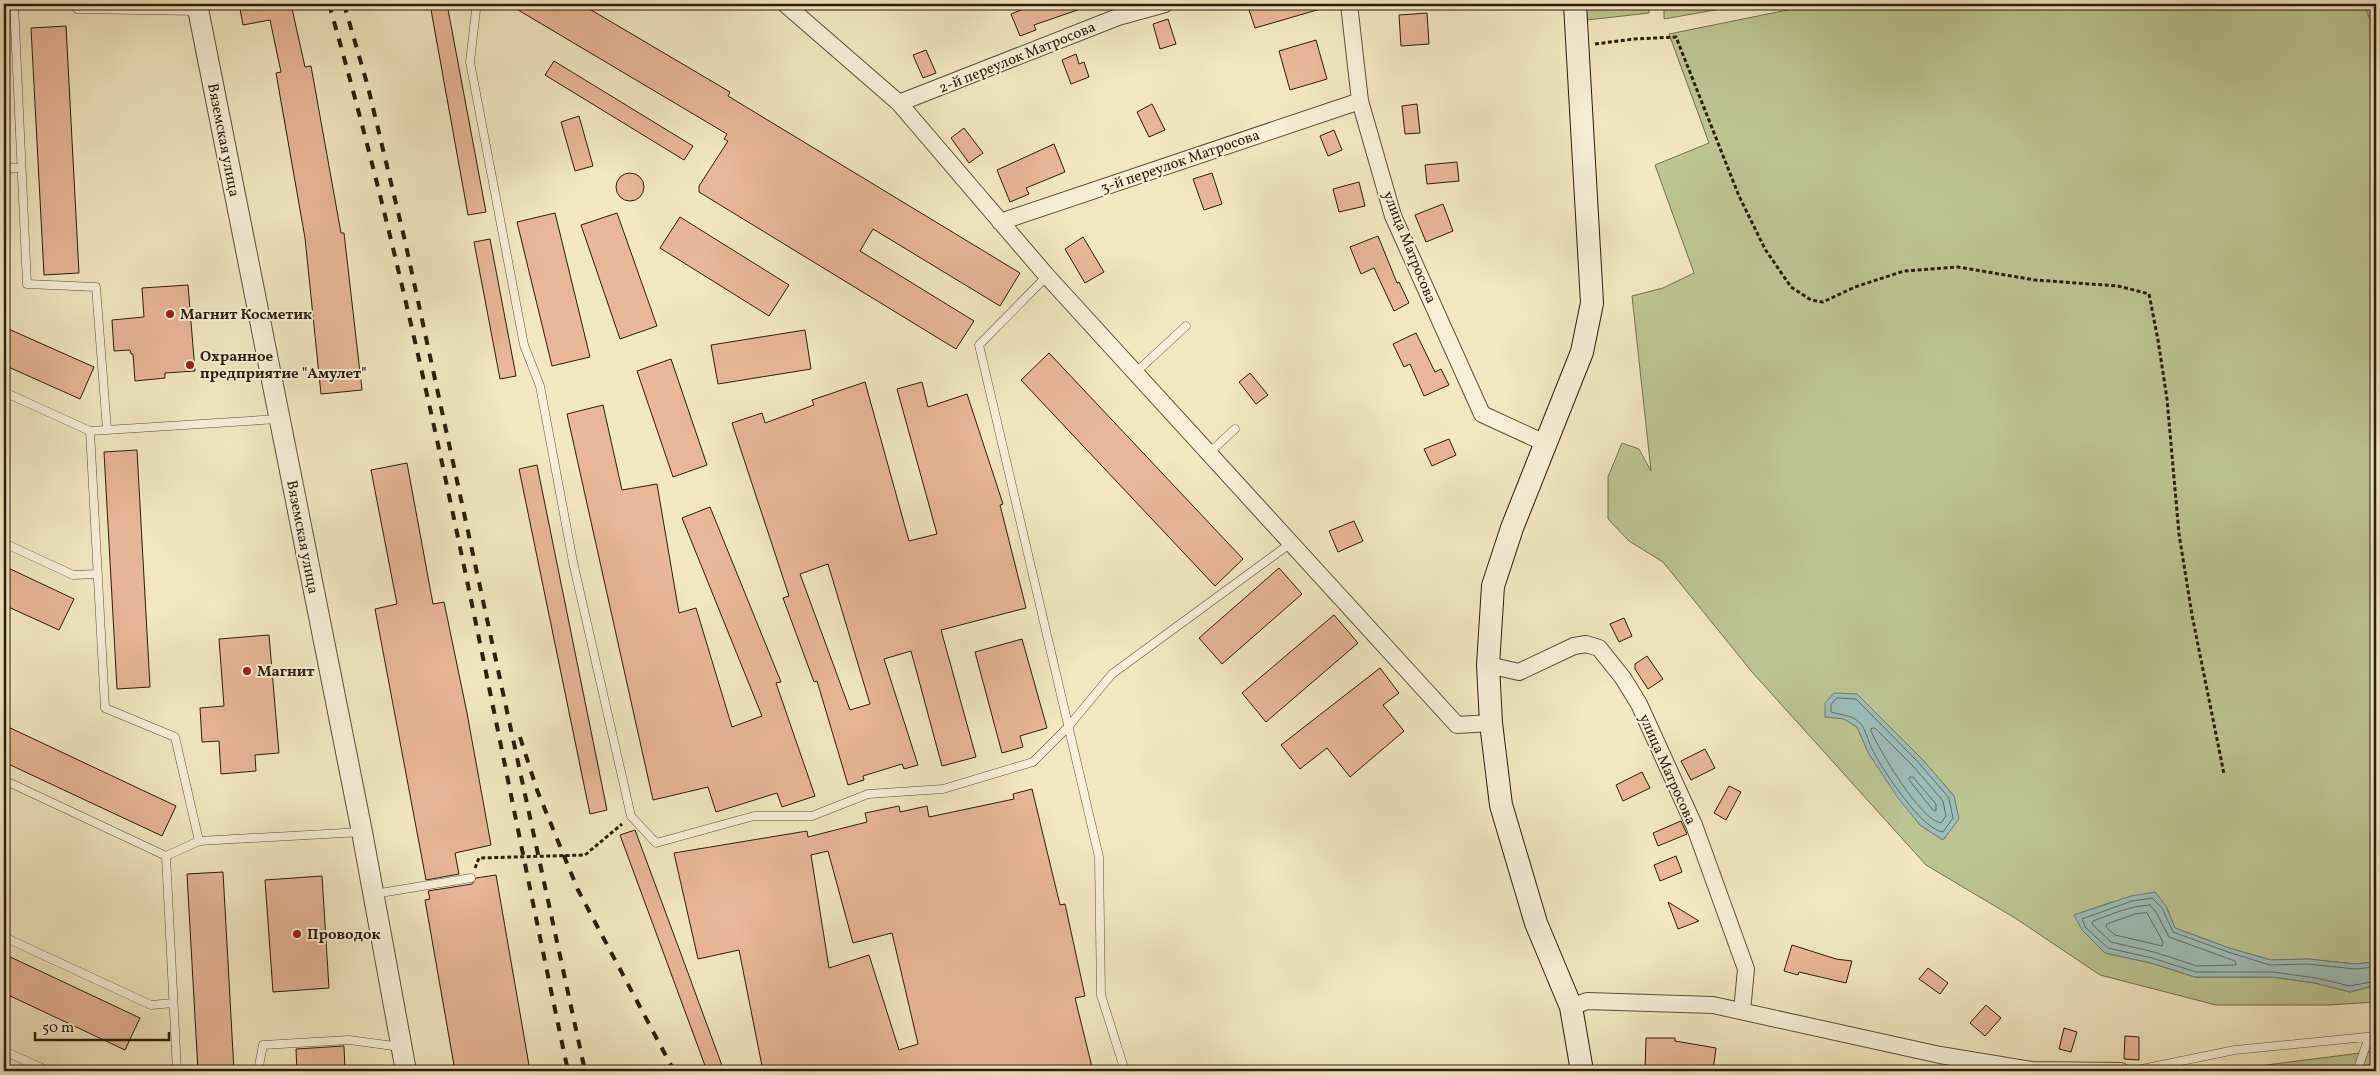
<svg xmlns="http://www.w3.org/2000/svg" width="2380" height="1075" viewBox="0 0 2380 1075" font-family="Vollkorn,serif">
	<style>
		.green { fill: #bcc592; stroke: #757150; fill-rule: evenodd }
		.water { fill: #9dbeba; stroke: #717e75 }
		.lines { fill: none; stroke-linecap: round; stroke-linejoin: round }
		.shore { stroke: #666e64; stroke-width: 1 }
		.building { fill: #e8b698; stroke: #2e1d0d; fill-rule: evenodd }
		.service-casing { stroke: #5f503a; stroke-width: 9 }
		.minor-casing { stroke: #5f503a; stroke-width: 18 }
		.tertiary-casing { stroke: #5f503a; stroke-width: 22 }
		.secondary-casing { stroke: #2e1d0d; stroke-width: 24 }
		.path { stroke: #2e1d0d; stroke-width: 3; stroke-dasharray: 4 2.5; stroke-linecap: butt }
		.service { stroke: #f7efd7; stroke-width: 8 }
		.minor { stroke: #f7efd7; stroke-width: 16 }
		.tertiary { stroke: #f7efd7; stroke-width: 20 }
		.secondary { stroke: #f7efd7; stroke-width: 22 }
		.rail { stroke: #2e1d0d; stroke-width: 4; stroke-dasharray: 9 9; stroke-linecap: butt }
		.poi-dot { fill: #8f2418; stroke: #f7efd7; stroke-width: 2 }
		.labels { text-anchor: middle; stroke-width: 4; stroke-linejoin: round; paint-order: stroke }
		.street-label { font-size: 15px; fill: #2e1d0d; stroke: #f7efd7 }
		.poi-label { font-size: 15px; font-weight: bold; fill: #2e1d0d; stroke: #f7efd7; text-anchor: start }
	</style>
	<rect width="100%" height="100%" fill="#f2e7c1"/>
	<filter id="stains"><feTurbulence type="fractalNoise" baseFrequency=".004" numOctaves="4"/><feColorMatrix values="0 0 0 0 .2 0 0 0 0 .09 0 0 0 0 .02 0 0 0 .5 -.17"/></filter>
	<radialGradient id="worn" r=".72"><stop offset=".6" stop-color="#630" stop-opacity="0"/><stop offset="1" stop-color="#630" stop-opacity=".3"/></radialGradient>
	<path class="green" d="M1586 4H1649V13L1587 20Z
		M1664 4H1749L1664 19Z
		M1817 4H2364L2376 35V962L2355 964 2308 959 2271 960 2229 948 2175 928 2166 906 2112 902 2075 915 2105 953 2151 963 2195 977H2272L2315 983 2350 992 2376 985V1002L2328 1005H2216L2100 975 2015 918 1926 865 1752 672 1663 562 1629 541 1608 519V477L1622 443 1639 449 1651 471 1632 296 1663 288 1694 273 1655 165 1709 143 1669 34ZM1857 694 1922 759 1954 796 1958 819 1943 840 1920 825 1869 754 1857 727 1844 719Z
		M2376 1051V1071H2219Z"/>
	<path class="water" d="M2364 4H2376V35Z
		M1834 693 1857 694 1922 759 1954 796 1959 819 1943 840 1920 825 1898 798 1869 754 1857 727 1844 719 1825 717V703Z
		M2155 892 2166 906 2175 928 2229 948 2271 960 2308 959 2355 964 2376 962V985L2350 992 2315 983 2272 977H2195L2151 963 2105 953 2082 930 2074 915 2131 896Z"/>
	<g class="lines">
		<path class="shore" d="M1837 698 1856 699 1918 762 1949 798 1953 818 1943 832C1921 829 1883 770 1873 751 1868 742 1866 729 1859 722 1851 715 1841 715 1831 712V705Z
			M1872 728H1875L1914 767 1943 801 1946 816 1941 823C1921 821 1879 750 1871 731Z
			M1910 777H1913L1936 804V811L1933 810 1909 780Z
			M2150 905 2156 912 2169 937 2235 961 2236 965 2197 966 2154 952 2111 942 2092 924 2093 921C2112 914 2130 906 2150 905Z
			M2147 913 2163 942 2162 946 2115 935 2106 927 2107 924 2135 914Z
			M2376 967 2355 969 2308 964 2270 965 2228 952 2173 932 2162 908 2152 898 2132 901 2082 919 2086 928 2108 948 2152 958 2196 972H2273L2316 978 2350 986 2376 981"/>
	</g>
	<path class="building" d="M239 4H291L305 67 311 66 341 233H344L362 390 321 394 305 238 276 73 281 72 270 20 243 25Z
		M430 4H447L486 212 468 215Z
		M508 4H581L730 92 728 96 1020 273 1000 306 873 229 860 251 974 321 956 349 699 192V186L728 141 724 139 727 134Z
		M1036 4H1088L1089 6 1034 25 1036 30 1020 36 1011 14Z
		M1247 4H1324V8L1255 28Z
		M1427 13 1429 44 1401 46 1399 15Z
		M1168 19 1176 44 1160 49 1153 24Z
		M66 26 79 273 44 275 31 28Z
		M1316 40 1327 79 1290 90 1279 51Z
		M926 50 936 73 923 78 913 55Z
		M1076 54 1079 64 1084 62 1089 77 1071 84 1062 60Z
		M554 61 693 146 684 160 545 75Z
		M1152 104 1165 130 1149 137 1137 112Z
		M1417 104 1420 133 1405 134 1402 106Z
		M579 116 593 166 575 171 561 122Z
		M964 128 983 153 969 163 951 138Z
		M1334 130 1342 150 1328 156 1320 136Z
		M1054 144 1065 172 1026 188 1029 194 1010 202 997 170Z
		M1457 162 1459 181 1427 184 1425 165Z
		M1212 173 1222 204 1204 210 1193 179Z
		M616 187a14 14 0 1 1 28 0a14 14 0 1 1-28 0Z
		M1359 182 1365 206 1339 212 1333 189Z
		M1443 204 1453 231 1426 242 1415 215Z
		M555 213 590 357 552 366 517 222Z
		M617 213 657 326 620 339 581 225Z
		M680 217 789 285 769 316 660 248Z
		M1378 236 1397 283 1399 282 1409 303 1394 311 1374 268 1361 274 1350 247Z
		M1083 237 1104 272 1085 283 1065 249Z
		M490 239 516 376 500 379 474 242Z
		M188 285 195 371 165 373V378L135 381 133 354H131L130 350 114 351 112 320 144 317 142 288Z
		M4 327 94 367 80 399 4 365Z
		M805 330 811 369 718 384 711 345Z
		M1416 333 1435 372 1441 369 1449 385 1424 396 1410 364 1404 367 1393 344Z
		M1049 353 1243 559 1215 586 1021 380Z
		M671 359 707 465 673 477 637 371Z
		M1250 373 1268 395 1256 404 1239 382Z
		M865 382 909 541 937 534 897 389 922 382 928 407 967 394 1003 504 1000 505 1026 608 941 630 976 757 942 766 911 651 884 659 918 765 904 769 902 764 863 776 864 780 848 785 817 681 814 682 783 598 789 596 732 423 762 413 765 423 814 405 812 400ZM828 564 870 704 850 710 800 574Z
		M603 405 622 490 657 484 679 613 696 608 732 727 762 716 682 518 710 507 781 682 776 683 815 796 782 807 777 793 716 812 708 787 653 800 567 414Z
		M1449 439 1456 455 1432 466 1424 449Z
		M137 450 150 687 117 689 104 452Z
		M407 463 433 604 444 602 467 713 491 845 455 853 459 874 426 880 375 609 397 604 371 470Z
		M537 465 607 810 590 814 519 469Z
		M1354 521 1363 541 1338 552 1329 531Z
		M4 566 74 599 59 630 4 605Z
		M1279 568 1302 594 1222 664 1199 638Z
		M1334 615 1358 643 1266 722 1242 693Z
		M1624 618 1632 636 1619 642 1610 624Z
		M269 635 279 753 255 755 256 771 221 774 219 741 202 742 200 708 224 706 219 639Z
		M1022 639 1047 728 1020 736 1023 747 1002 753 975 652Z
		M1647 656 1663 679 1648 689 1635 669V664Z
		M1380 668 1399 693 1383 705 1404 731 1350 777 1327 748 1300 769 1281 745Z
		M4 725 176 806 162 836 4 762Z
		M1705 749 1715 768 1691 780 1681 761Z
		M1642 772 1650 788 1623 801 1616 785Z
		M1729 786 1741 792 1726 820 1714 813Z
		M1032 789 1060 905 1065 904 1085 996 1075 998 1093 1071H763L739 950 698 959 674 853 807 831 808 837 867 822 865 813 899 806 900 812 927 806 929 817 1014 799 1013 794ZM828 851 853 943 892 933 918 1044 899 1050 869 955 829 968 811 855Z
		M1681 821 1687 834 1658 846 1653 833Z
		M635 830 681 954 724 1071H707L620 835Z
		M1676 856 1682 872 1660 881 1654 865Z
		M223 872 234 1071H198L187 874Z
		M496 875 530 1071H455L425 900 430 899 428 891 472 884 476 878Z
		M322 876 329 988 273 992 265 880Z
		M1668 902 1699 921 1678 929Z
		M1792 945 1836 959 1852 961 1846 983 1799 972 1798 975 1784 971Z
		M4 954 140 1018 125 1050 4 993Z
		M1928 968 1948 983 1940 994 1919 979Z
		M1986 1005 2001 1018 1985 1036 1970 1023Z
		M2064 1028 2077 1032 2071 1052 2059 1049Z
		M2125 1036 2139 1037V1060L2124 1059Z
		M1646 1038H1675V1041L1716 1048 1713 1071H1645Z
		M344 1046 345 1071H297L296 1049Z"/>
	<g class="lines">
		<g class="service-casing">
			<path id="service" d="M14 4 27 284 96 287 107 430
				M72 4 77 9 198 11
				M474 4 476 10 470 62 524 345 540 386 573 562 631 816 656 843 754 816H812L868 794 943 789 1033 762 1068 727 1112 674 1291 543
				M4 168H21
				M1047 276 979 345 1099 857 1101 995 1125 1071
				M1135 373 1186 326
				M4 392 90 431
				M1209 453 1235 429
				M4 543 73 575 98 574
				M4 780 166 856
				M199 841 362 832
				M374 894 471 878
				M4 937 151 1005 173 1003
				M4 1051 49 1071
				M177 1071 166 856 199 841 175 737 105 708 90 431 278 419
				M258 1071 263 1045 349 1040 401 1047
				M2132 1071 2235 1050 2376 1036
				M2357 1071 2369 1037"/>
		</g>
		<g class="minor-casing">
			<path id="minor" d="M785 4 899 103 1047 276 1457 725 1491 723
				M1349 4 1360 101 1393 216 1482 414 1547 444
				M899 103 1118 17 1165 4
				M1000 222 1360 101
				M1488 665 1519 672 1574 646 1586 644 1599 648 1623 678 1639 704 1694 825 1746 969 1742 1011
				M1571 1007 1587 1001 1713 1005 1940 1055 2031 1070 2121 1071"/>
		</g>
		<g class="tertiary-casing">
			<path id="tertiary" d="M197 4 362 832 406 1071"/>
		</g>
		<g class="secondary-casing">
			<path id="secondary" d="M1575 4 1592 303 1582 352 1512 528 1493 586 1488 665 1491 723 1501 805 1536 923 1571 1007 1582 1071"/>
		</g>
		<path class="path" d="M1595 44 1634 39 1676 37 1739 196 1765 249 1791 287 1811 300 1823 302 1855 287 1904 271 1958 267 2035 280 2118 286 2149 294 2158 340 2167 399 2179 534 2192 615 2224 774
			M475 868 479 858 585 855 622 824"/>
		<use href="#service" class="service"/>
		<use href="#minor" class="minor"/>
		<use href="#tertiary" class="tertiary"/>
		<use href="#secondary" class="secondary"/>
		<path class="rail" d="M329 4C429 354 492 715 568 1071
			M344 4 368 87 405 241 585 1071
			M520 737 537 790 578 890 674 1071"/>
	</g>
	<g class="poi-dot">
		<circle cx="170" cy="314" r="5"/>
		<circle cx="190" cy="365" r="5"/>
		<circle cx="247" cy="671" r="5"/>
		<circle cx="297" cy="934" r="5"/>
	</g>
	<g class="labels">
		<g class="street-label">
			<text transform="translate(1017 57) rotate(-22)" y="5">2-й переулок Матросова</text>
			<text transform="translate(224 140) rotate(79)" y="5">Вяземская улица</text>
			<text transform="translate(1180 161) rotate(-19)" y="5">3-й переулок Матросова</text>
			<text transform="translate(1410 247) rotate(68)" y="5">улица Матросова</text>
			<text transform="translate(303 537) rotate(79)" y="5">Вяземская улица</text>
			<text transform="translate(1668 769) rotate(66)" y="5">улица Матросова</text>
		</g>
		<g class="poi-label">
			<text x="180" y="319">Магнит Косметик</text>
			<text x="200" y="361">Охранное<tspan x="200" dy="17">предприятие "Амулет"</tspan></text>
			<text x="257" y="676">Магнит</text>
			<text x="307" y="939">Проводок</text>
		</g>
	</g>
	<rect width="2380" height="1075" fill="none" stroke="#f2e7c1" stroke-width="20"/>
	<rect x="5" y="5" width="2370" height="1065" fill="none" stroke="#2e1d0d" stroke-width="2.5"/>
	<rect x="10" y="10" width="2360" height="1055" fill="none" stroke="#2e1d0d"/>
	<path d="M35 1032v8h134v-8" fill="none" stroke="#2e1d0d" stroke-width="2.5"/>
	<text x="42" y="1032" font-size="15" fill="#2e1d0d" stroke="#f7efd7" stroke-width="4" paint-order="stroke">50 m</text>
	<rect width="100%" height="100%" filter="url(#stains)"/>
	<rect width="100%" height="100%" fill="url(#worn)"/>
</svg>
